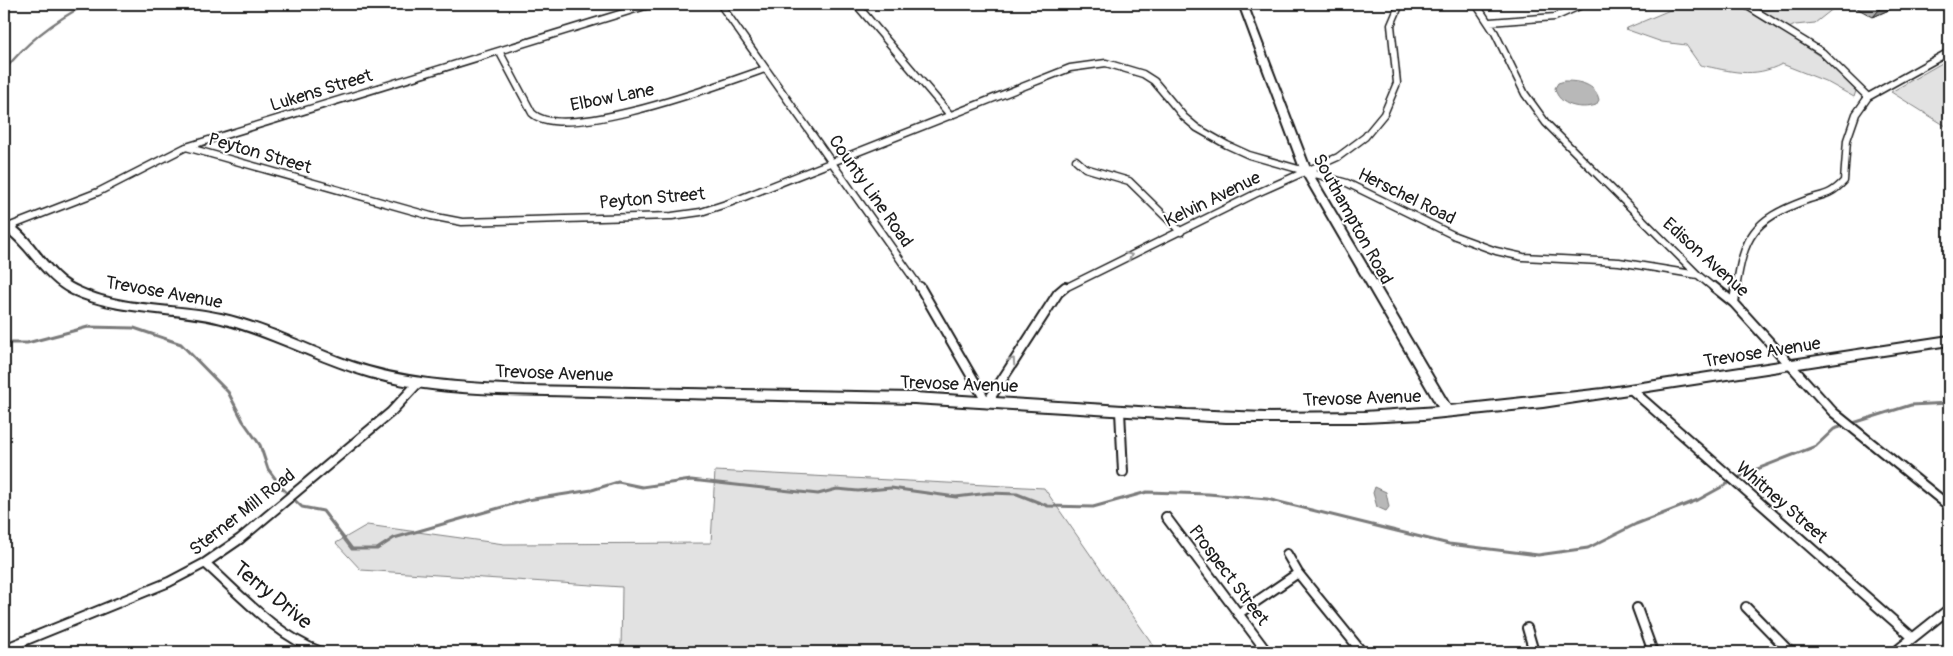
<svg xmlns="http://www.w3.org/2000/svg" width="1953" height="656" viewBox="0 0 1953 656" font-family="Pangolin,sans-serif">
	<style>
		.green { fill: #e2e2e2; stroke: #7f7f7f }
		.water { fill: #b8b8b8; stroke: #7a7a7a }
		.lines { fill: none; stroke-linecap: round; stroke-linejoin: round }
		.stream-far1 { stroke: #7a7a7a; stroke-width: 2.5 }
		.stream { stroke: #7a7a7a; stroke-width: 3 }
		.street-far1-casing { stroke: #1c1c1c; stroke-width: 9 }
		.street-casing { stroke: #1c1c1c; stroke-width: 12 }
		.secondary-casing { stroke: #1c1c1c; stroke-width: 4 }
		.street-far1 { stroke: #fff; stroke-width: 6 }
		.street { stroke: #fff; stroke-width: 8 }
		.secondary { fill: #fff; fill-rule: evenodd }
		.wall { fill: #b1b1b1; stroke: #1c1c1c }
		.shaded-wall { fill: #909090; stroke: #1c1c1c }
		.oneway { stroke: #999 }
		.labels { text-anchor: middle; stroke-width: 4; stroke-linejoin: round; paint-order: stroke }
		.street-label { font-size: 18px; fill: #1c1c1c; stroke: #fff }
		.near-street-label { font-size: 21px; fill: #1c1c1c; stroke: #fff }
	</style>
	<rect width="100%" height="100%" fill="#fff"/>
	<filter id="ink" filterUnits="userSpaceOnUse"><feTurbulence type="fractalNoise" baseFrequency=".02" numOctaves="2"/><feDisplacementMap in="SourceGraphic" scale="10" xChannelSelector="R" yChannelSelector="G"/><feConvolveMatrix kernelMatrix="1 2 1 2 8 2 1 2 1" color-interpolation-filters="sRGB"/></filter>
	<g filter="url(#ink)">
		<path class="green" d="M1684 4H1839L1815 23 1795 25 1783 31 1825 60 1856 91 1854 97 1825 81 1782 64C1753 79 1731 71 1700 65L1686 45 1662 42 1625 29Z
			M1949 59V128L1891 92Z
			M715 471 1044 488 1158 652H621L622 587 361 570 336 543 367 525 504 544 711 543Z"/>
		<path class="water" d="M1565 81C1579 81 1596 84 1599 100L1596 105C1581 110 1558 106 1555 88L1558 83Z
			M1375 487 1386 492 1389 507 1386 511 1377 507 1373 493Z"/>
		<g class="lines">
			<path class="stream-far1" d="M4 71C27 41 54 21 87 4"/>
			<path class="stream" d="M4 343H27L88 327 134 328 181 344 228 392 243 421 260 445 268 469 283 489 302 507 323 511 352 549H377L394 538 527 500 592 490 618 482 642 487 691 480 818 494 837 489 858 491 891 488 956 497 989 493 1017 494 1048 506 1093 507 1147 492 1208 494 1267 499 1449 544 1538 555 1588 548 1636 524 1698 500 1747 473 1816 446 1834 429 1911 405 1949 403"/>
			<g class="street-far1-casing">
				<path id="street-far1" d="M720 4 921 289
					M856 4 951 116
					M1476 4 1495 33 1525 94 1546 123 1698 275 1715 289
					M1744 4 1822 52 1868 97
					M1490 22 1555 17 1584 4
					M499 51 532 113C564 144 724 83 765 69
					M186 147 431 216 462 222 672 216 701 212 729 203 1070 68 1106 63 1143 74 1154 81 1184 117 1197 128 1227 145 1249 155 1347 183 1455 236 1496 251 1523 257 1619 262 1698 275
					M1076 160 1085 168 1129 181 1181 232
					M8 227 98 192 186 147 652 4
					M1063 289 1255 194 1338 157 1365 137 1384 114 1397 83 1391 25 1400 4
					M1736 289C1744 236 1753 220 1804 201 1822 194 1829 197 1844 181L1847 140 1856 114 1868 97 1949 52"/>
			</g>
			<g class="street-casing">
				<path id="street" d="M920 287 987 403 1058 293 1065 287
					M1714 287 1734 303 1833 412 1949 506
					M1734 303 1736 287
					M1633 391 1912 637
					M1120 411 1123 472
					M1166 517 1267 652
					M1287 554 1298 573 1362 652
					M205 563C241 595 275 635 321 652
					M1746 607 1790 652
					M1637 608 1653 652
					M1238 614 1298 573
					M1527 628 1534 652
					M4 649 169 582 205 563 240 539 391 412 419 382
					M1895 652 1949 609"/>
			</g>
			<g class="secondary-casing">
				<path id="secondary" d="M1239 4H1247L1311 171 1450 406 1603 389 1949 336V345L1543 407 1424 419 1364 422H1226L914 403 498 394C455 392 412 389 370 377 320 363 275 337 225 324 175 310 120 316 72 294 43 280 30 249 4 230V221C24 227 36 251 50 265 58 275 68 283 80 288 123 308 175 304 221 314 267 324 308 347 352 362 407 381 467 383 524 386L914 393 1187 410 1265 413 1364 412 1438 407 1301 171Z"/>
			</g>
			<use href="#street-far1" class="street-far1"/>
			<use href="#street" class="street"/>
			<use href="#secondary" class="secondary"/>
		</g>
		<path class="wall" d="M1852 4H1902L1873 17 1851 5Z"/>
		<path class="shaded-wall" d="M1884 4H1902L1873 17Z"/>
		<defs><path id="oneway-chevron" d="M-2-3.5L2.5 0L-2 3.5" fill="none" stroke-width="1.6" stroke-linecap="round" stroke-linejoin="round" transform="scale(1.25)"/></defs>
		<g class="oneway">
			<use href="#oneway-chevron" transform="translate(1129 256) rotate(-25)"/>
			<use href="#oneway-chevron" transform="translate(1012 361) rotate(-56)"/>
		</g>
	</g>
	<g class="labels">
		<g class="street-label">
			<text transform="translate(321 90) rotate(-17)" y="6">Lukens Street</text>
			<text transform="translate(612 97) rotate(-11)" y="6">Elbow Lane</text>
			<text transform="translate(260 153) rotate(16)" y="6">Peyton Street</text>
			<text transform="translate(871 191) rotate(55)" y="6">County Line Road</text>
			<text transform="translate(1407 196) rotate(26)" y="6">Herschel Road</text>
			<text transform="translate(652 198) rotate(-5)" y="6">Peyton Street</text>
			<text transform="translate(1212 199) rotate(-26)" y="6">Kelvin Avenue</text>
			<text transform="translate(1353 219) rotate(61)" y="6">Southampton Road</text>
			<text transform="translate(1706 257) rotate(42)" y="6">Edison Avenue</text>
			<text transform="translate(164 292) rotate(10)" y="6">Trevose Avenue</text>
			<text transform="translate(1762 352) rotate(-9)" y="6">Trevose Avenue</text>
			<text transform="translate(554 373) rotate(2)" y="6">Trevose Avenue</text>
			<text transform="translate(959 384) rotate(2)" y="6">Trevose Avenue</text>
			<text transform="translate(1362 398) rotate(-2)" y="6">Trevose Avenue</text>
			<text transform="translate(1782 502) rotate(41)" y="6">Whitney Street</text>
			<text transform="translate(242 512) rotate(-38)" y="6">Sterner Mill Road</text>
			<text transform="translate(1229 575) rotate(53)" y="6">Prospect Street</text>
		</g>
		<g class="near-street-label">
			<text transform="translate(273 595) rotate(39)" y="7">Terry Drive</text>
		</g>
	</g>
	<rect width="1953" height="656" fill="none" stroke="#fff" stroke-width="20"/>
	<rect x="10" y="10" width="1933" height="636" fill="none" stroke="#1c1c1c" stroke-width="2" filter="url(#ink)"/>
</svg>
